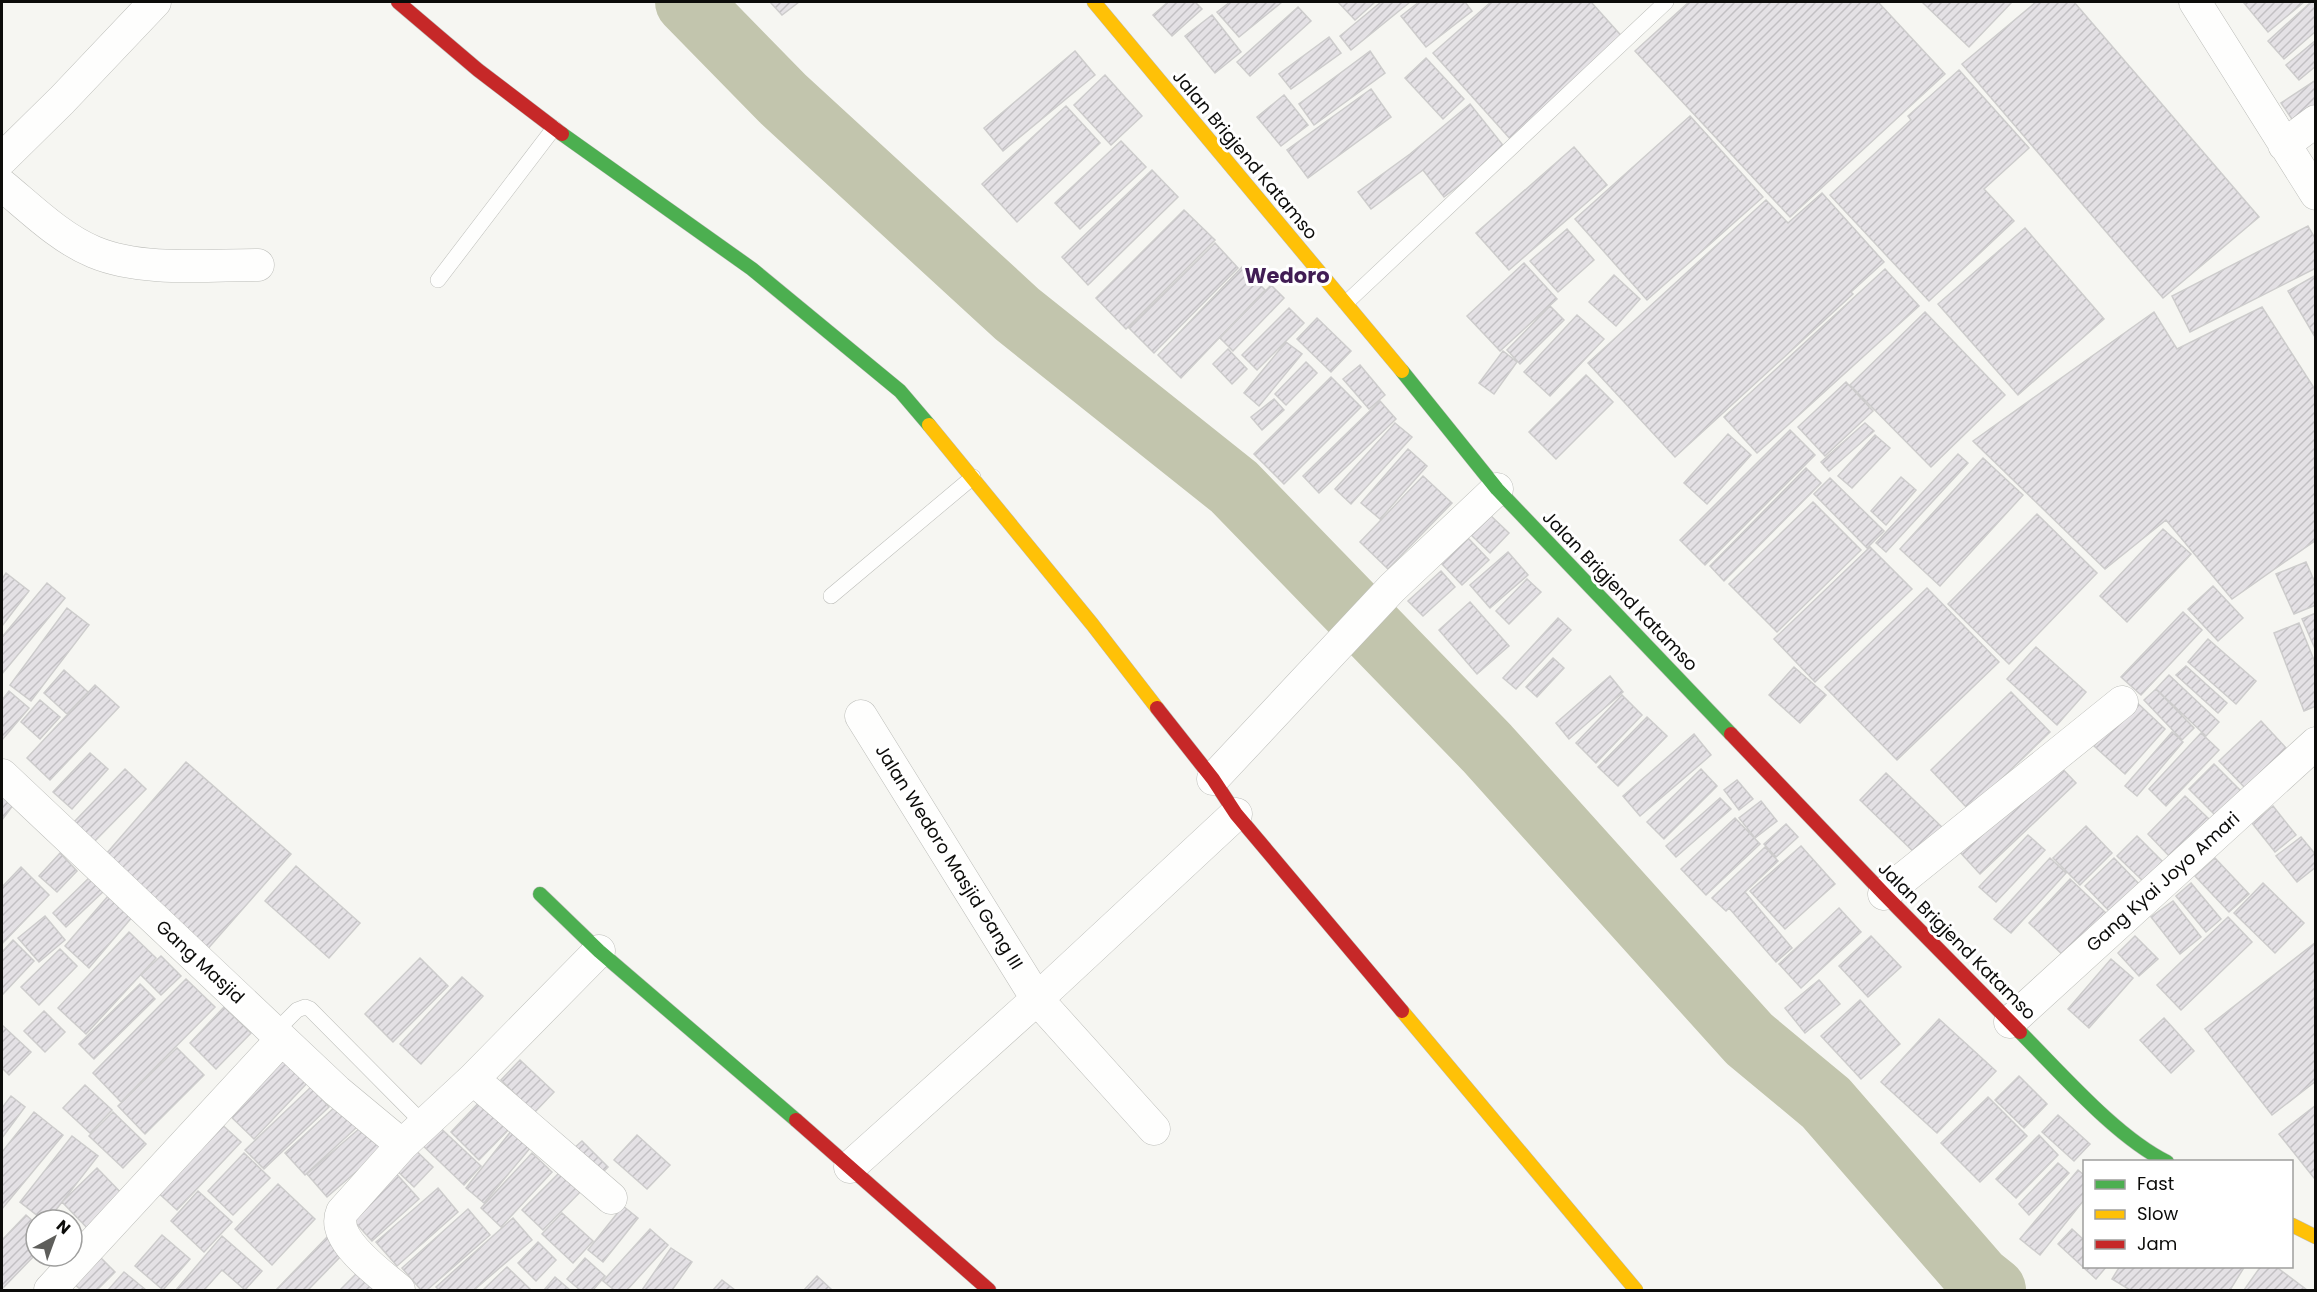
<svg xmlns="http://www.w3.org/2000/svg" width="2317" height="1292" viewBox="0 0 2317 1292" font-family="Poppins,sans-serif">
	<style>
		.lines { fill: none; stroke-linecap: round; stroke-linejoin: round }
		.river { stroke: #c2c5ad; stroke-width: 66 }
		.building { fill: url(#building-hatch); stroke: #cdcccc; stroke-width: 1.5 }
		.lane-casing { stroke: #bcbdb9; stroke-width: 16 }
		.street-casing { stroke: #bcbdb9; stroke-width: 33 }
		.fast-casing { stroke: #bcbdb9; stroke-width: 15 }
		.slow-casing { stroke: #bcbdb9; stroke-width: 15 }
		.jam-casing { stroke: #bcbdb9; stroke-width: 15 }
		.lane { stroke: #fefefd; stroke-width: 15 }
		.street { stroke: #fefefd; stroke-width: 32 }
		.fast { stroke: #4caf50; stroke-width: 14 }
		.slow { stroke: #ffc107; stroke-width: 14 }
		.jam { stroke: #c62828; stroke-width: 14 }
		.labels { text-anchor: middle; stroke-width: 6; stroke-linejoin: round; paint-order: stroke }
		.street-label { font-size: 18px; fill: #0c0c0a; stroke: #fff }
		.quarter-label { font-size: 21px; font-weight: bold; fill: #411d54; stroke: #fff }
	</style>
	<defs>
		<pattern id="building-hatch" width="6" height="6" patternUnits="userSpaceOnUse" patternTransform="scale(1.5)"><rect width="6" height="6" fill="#e4e1e5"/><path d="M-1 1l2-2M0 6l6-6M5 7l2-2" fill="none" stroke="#c2c0c3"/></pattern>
	</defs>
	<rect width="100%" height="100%" fill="#f6f6f2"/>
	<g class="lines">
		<path class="river" d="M688 2 783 99 1017 314 1234 487 1487 748 1749 1039 1826 1103 1978 1278 1993 1290"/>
	</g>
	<path class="building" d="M770 2H799L782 15Z
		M1168 2H1195L1202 9 1172 36 1153 15Z
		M1230 2H1282L1239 37 1217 12Z
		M1338 2H1375L1355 20Z
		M1381 2H1410L1351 50 1340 36Z
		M1419 2H1465L1472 11 1426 47 1401 16Z
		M1491 2H1591L1626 41 1512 141 1433 53Z
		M1689 2H1878L1945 74 1790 217 1635 51Z
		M1922 2H2012L1969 47Z
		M2036 2H2074L2259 217 2163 298 1962 64Z
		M2246 2H2304L2268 32 2244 3Z
		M2311 2H2316V31L2284 59 2268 41Z
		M1298 7 1311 21 1250 76 1237 62Z
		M1212 15 1241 52 1215 73 1185 36Z
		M1329 37 1341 53 1291 89 1279 74Z
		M2316 40V66L2299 80 2286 65Z
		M1075 51 1095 75 1003 151 984 128Z
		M1370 51 1385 73 1314 125 1299 104Z
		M1426 58 1464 99 1443 119 1405 78Z
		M1959 70 2029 148 1984 189 2014 221 1929 301 1830 195 1911 120 1908 116Z
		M1105 75 1142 116 1111 145 1074 105Z
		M2316 80V112L2296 125 2281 103Z
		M1371 89 1391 117 1308 178 1287 150Z
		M1284 95 1308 125 1281 146 1257 117Z
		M1470 104 1506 149 1444 197 1423 170 1371 209 1358 192 1410 154Z
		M1066 106 1100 143 1017 222 982 184Z
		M1690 116 1763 197 1647 300 1575 219Z
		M1121 141 1146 167 1080 229 1055 203Z
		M1574 147 1607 185 1509 270 1476 233Z
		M1152 170 1178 197 1088 285 1062 257Z
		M1822 193 1884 262 1851 292 1853 294 1675 457 1588 363 1766 200 1788 223Z
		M1184 210 1215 240 1126 329 1096 298Z
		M2308 226 2316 240V268L2190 332 2172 296Z
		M2025 228 2104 319 2018 395 1938 304Z
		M1567 229 1594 260 1558 292 1530 261Z
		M1215 243 1238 268 1154 353 1129 328Z
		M1524 263 1557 299 1500 351 1467 316Z
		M1242 267 1265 290 1181 378 1158 355Z
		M1885 269 1919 306 1757 453 1724 417Z
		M1614 275 1640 299 1616 326 1589 302Z
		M2316 275V337H2315L2288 291Z
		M1271 285 1284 298 1233 351 1220 338Z
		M1550 306 1564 320 1520 364 1507 350Z
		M2262 307 2316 391V540L2232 599 2166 520 2105 569 1973 441 2154 312 2177 349Z
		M1289 308 1304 323 1257 370 1242 355Z
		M1925 312 2005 395 1931 467 1850 385Z
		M1577 315 1604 339 1550 396 1524 372Z
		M1317 318 1351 351 1331 372 1297 339Z
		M1286 342 1302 354 1259 406 1244 393Z
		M1228 349 1247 369 1232 384 1213 364Z
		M1503 351 1517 362 1494 394 1479 383Z
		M1306 362 1317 373 1286 405 1275 394Z
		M1360 365 1385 395 1369 409 1343 379Z
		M1586 375 1613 402 1556 459 1529 432Z
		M1331 377 1361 407 1284 484 1254 454Z
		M1846 382 1873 411 1825 456 1798 427Z
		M1274 399 1284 410 1262 430 1251 417Z
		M1380 401 1396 419 1319 493 1303 476Z
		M1395 423 1412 437 1351 504 1335 489Z
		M1865 423 1874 431 1829 471 1821 462Z
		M1790 430 1815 455 1705 565 1680 540Z
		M1728 434 1751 455 1707 504 1684 483Z
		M1875 435 1890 448 1852 488 1838 476Z
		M1408 449 1427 466 1380 519 1361 503Z
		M1958 454 1968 463 1886 552 1876 543Z
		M1983 458 2023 495 1940 586 1900 549Z
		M1806 468 1821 483 1724 581 1710 566Z
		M1423 476 1452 503 1388 569 1360 542Z
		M1901 477 1916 490 1886 525 1871 511Z
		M1830 478 1884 531 1867 548 1814 494Z
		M1813 502 1861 550 1777 632 1729 584Z
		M2037 514 2097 573 2009 664 1948 604Z
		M1490 515 1509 533 1490 553 1471 535Z
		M2163 529 2191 554 2127 622 2100 596Z
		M1468 538 1489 560 1462 585 1441 563Z
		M1870 547 1912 589 1815 682 1774 639Z
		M1508 552 1528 575 1490 608 1470 585Z
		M2306 562 2316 585V605L2294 614 2276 574Z
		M1441 571 1455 587 1423 616 1408 601Z
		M6 573 29 591 2 626V579Z
		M1527 579 1541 592 1509 624 1496 611Z
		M47 583 65 598 2 674V637Z
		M2213 586 2243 618 2218 641 2188 609Z
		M1927 588 1999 662 1897 760 1825 687Z
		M1470 602 1509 646 1477 674 1439 630Z
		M67 608 89 625 31 701 10 685Z
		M2183 612 2202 630 2141 695 2121 677Z
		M2316 613V651L2302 619Z
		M1558 618 1571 630 1516 689 1503 678Z
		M2299 623 2316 665V706L2304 711 2274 633Z
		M2208 639 2256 681 2236 704 2188 662Z
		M2036 647 2086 692 2057 725 2007 679Z
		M1553 658 1564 668 1537 697 1526 687Z
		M2186 666 2227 703 2218 713 2176 675Z
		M1794 667 1826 695 1800 723 1769 695Z
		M64 670 88 692 67 714 44 693Z
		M2169 675 2219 722 2206 736 2156 689Z
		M1610 676 1623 692 1569 739 1556 723Z
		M95 685 119 707 50 780 27 758Z
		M2156 689 2194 728 2182 740 2144 700Z
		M9 691 29 708 2 740V700Z
		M2011 692 2050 732 1969 810 1931 770Z
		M1622 695 1642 715 1596 763 1576 743Z
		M2131 697 2165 729 2125 774 2094 746 2119 718Z
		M40 700 60 717 40 739 21 722Z
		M1647 717 1667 736 1618 786 1598 767Z
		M2261 721 2288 750 2246 789 2219 761Z
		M2172 732 2183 742 2137 796 2125 786Z
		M2201 733 2219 750 2166 806 2149 789Z
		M1694 734 1711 755 1640 816 1623 796Z
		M90 753 108 769 72 809 53 792Z
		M2054 760 2076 783 1980 874 1958 850Z
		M186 762 291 854 205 952 100 861Z
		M2214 764 2241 791 2217 817 2189 789Z
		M125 769 146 789 94 842 74 822Z
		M1701 769 1717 786 1664 839 1647 822Z
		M1886 773 1946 831 1920 858 1860 800Z
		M1737 780 1753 799 1739 810 1724 790Z
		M2 789 16 801 2 820Z
		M2185 796 2209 819 2171 858 2148 834Z
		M1720 798 1731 809 1676 857 1666 846Z
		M1761 801 1777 821 1755 838 1739 818Z
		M2273 806 2296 835 2275 852 2252 823Z
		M1735 818 1760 844 1706 895 1681 869Z
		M1786 824 1798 837 1776 857 1764 844Z
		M2086 826 2112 853 2080 885 2053 858Z
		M2028 835 2045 850 1996 902 1979 887Z
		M2137 836 2164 863 2144 882 2117 856Z
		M2301 837 2316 855V867L2297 882 2276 856Z
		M1801 846 1835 884 1785 929 1750 891Z
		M1765 847 1778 861 1745 892 1792 948 1776 962 1729 908 1726 911 1712 898Z
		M60 853 77 871 57 892 39 876Z
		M2050 858 2066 873 2011 933 1994 919Z
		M2114 858 2141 886 2112 914 2085 886Z
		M2215 858 2249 894 2229 912 2195 876Z
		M296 866 360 923 329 958 265 901Z
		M21 867 49 895 2 944V887Z
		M92 875 106 889 66 927 53 913Z
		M2070 879 2106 913 2065 957 2029 923Z
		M2191 883 2221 919 2206 932 2176 896Z
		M2263 883 2304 923 2275 953 2234 913Z
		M108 896 133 916 89 968 65 946Z
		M2173 901 2201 937 2180 954 2151 917Z
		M1839 908 1861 932 1801 988 1779 964Z
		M45 916 65 940 39 962 18 938Z
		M2228 917 2252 942 2181 1010 2157 985Z
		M129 932 156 958 86 1034 58 1008Z
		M1871 936 1901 967 1868 997 1839 966Z
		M2135 936 2158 959 2139 976 2118 953Z
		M13 940 34 961 2 995V952Z
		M2316 942V1081L2272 1115 2205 1029Z
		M60 949 77 966 39 1005 21 987Z
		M161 956 181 976 161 995 141 975Z
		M420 958 448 986 393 1042 365 1014Z
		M2111 959 2133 978 2089 1028 2068 1009Z
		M462 977 483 996 421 1064 400 1044Z
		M186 979 215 1007 121 1102 93 1073Z
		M1819 980 1840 1004 1805 1033 1785 1008Z
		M140 984 155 999 94 1059 79 1044Z
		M1860 1000 1900 1044 1861 1079 1821 1036Z
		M224 1007 251 1033 216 1069 190 1043Z
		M44 1011 65 1032 45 1052 24 1031Z
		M2164 1018 2194 1051 2171 1073 2140 1040Z
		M1939 1019 1996 1071 1937 1133 1881 1082Z
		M2 1025 31 1052 9 1075 2 1068Z
		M177 1048 204 1075 145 1134 118 1106Z
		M279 1049 311 1079 254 1139 223 1109Z
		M520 1060 554 1092 534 1113 501 1080Z
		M2019 1076 2047 1104 2024 1128 1995 1100Z
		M85 1085 112 1110 90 1133 63 1108Z
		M311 1087 329 1107 264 1169 245 1150Z
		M486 1095 515 1123 479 1160 451 1132Z
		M11 1096 25 1107 2 1138V1108Z
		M1988 1097 2027 1136 1980 1182 1941 1143Z
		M337 1105 357 1127 305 1175 285 1153Z
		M2316 1105V1176L2314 1178 2279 1134Z
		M34 1112 63 1135 2 1209V1152Z
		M113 1112 146 1144 123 1168 89 1136Z
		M2058 1115 2090 1144 2074 1161 2042 1132Z
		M217 1120 241 1142 177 1210 153 1188Z
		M367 1122 387 1145 327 1197 307 1174Z
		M434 1122 481 1166 464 1185 417 1140Z
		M516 1125 536 1141 484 1203 466 1188Z
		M637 1135 670 1165 647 1189 614 1160Z
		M2039 1135 2058 1155 2016 1198 1996 1179Z
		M72 1136 98 1156 48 1220H43L20 1202Z
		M582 1141 608 1167 599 1176 572 1150Z
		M408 1143 433 1167 414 1187 389 1163Z
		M244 1153 270 1178 233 1215 208 1191Z
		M532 1153 552 1172 501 1227 481 1208Z
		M2058 1163 2069 1173 2029 1215 2019 1204Z
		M565 1167 585 1187 543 1230 522 1210Z
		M97 1168 128 1200 93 1234 62 1202Z
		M392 1169 419 1199 372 1241 345 1211Z
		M2078 1170 2084 1175V1200L2040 1255 2020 1239Z
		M278 1184 315 1219 272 1265 235 1229Z
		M438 1188 458 1212 397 1266 376 1242Z
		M198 1191 232 1222 204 1252 171 1221Z
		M623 1206 638 1218 603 1262 588 1250Z
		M468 1209 490 1235 427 1290H421L402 1268Z
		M562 1213 593 1241 573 1263 542 1234Z
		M26 1215 36 1224V1254L2 1289V1240Z
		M513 1218 532 1240 474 1290H439L436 1287Z
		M650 1229 668 1245 627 1290H614L603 1281Z
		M2072 1229 2084 1240V1266H2107L2096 1279 2058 1244Z
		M162 1235 190 1259 163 1290 135 1266Z
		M222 1236 262 1271 245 1290 222 1270 204 1290H176Z
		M328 1236 345 1252 308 1290H276Z
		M538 1242 556 1260 536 1281 518 1263Z
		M671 1248 692 1262 672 1290H642Z
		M96 1253 115 1272 97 1290H81L70 1280Z
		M585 1258 605 1276 593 1290H580L567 1279Z
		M2120 1266H2245L2230 1290H2130L2112 1279Z
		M2261 1266H2275L2307 1290H2244Z
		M507 1267 531 1290H483Z
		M359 1271 378 1290H340Z
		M124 1272 146 1290H108Z
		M817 1276 832 1290H804Z
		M555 1277 570 1290H544Z
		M722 1280 735 1290H713Z"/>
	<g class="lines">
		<g class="lane-casing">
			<path id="lane" d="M438 280 554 128
				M1346 303 1666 2
				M831 596 973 477
				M275 1032 297 1010 305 1007 310 1009 425 1125"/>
		</g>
		<g class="street-casing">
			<path id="street" d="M2195 2 2316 194
				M2284 145 2316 121
				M2 159 62 100 155 2
				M2 185C30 208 60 238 94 252 142 272 207 265 258 265
				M861 716 1037 999 1154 1129
				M2 775 337 1091 402 1145
				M1213 779 1392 588 1497 489
				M1884 894 2122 702
				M2010 1022 2316 743
				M473 1079 611 1198
				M850 1167 1037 999 1236 814
				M50 1290 282 1039
				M399 1290C381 1274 330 1240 342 1212L402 1145 473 1079 599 951"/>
		</g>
		<g class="fast-casing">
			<path id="fast" d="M562 134 752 269 900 391 929 425
				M1402 371 1497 489 1731 734
				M540 894 599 951 796 1120
				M2020 1032C2061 1073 2116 1137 2167 1162"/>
		</g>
		<g class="slow-casing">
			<path id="slow" d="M1094 2 1402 371
				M929 425 1092 624 1157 708
				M1402 1011 1636 1290
				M2292 1225 2316 1237"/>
		</g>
		<g class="jam-casing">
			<path id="jam" d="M398 2 478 70 562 134
				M1157 708 1213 779 1236 814 1402 1011
				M1731 734 1884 894 2020 1032
				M796 1120 989 1290"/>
		</g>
		<use href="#lane" class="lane"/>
		<use href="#street" class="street"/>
		<use href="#fast" class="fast"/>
		<use href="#slow" class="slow"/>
		<use href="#jam" class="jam"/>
	</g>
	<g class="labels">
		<g class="street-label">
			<text transform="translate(1245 155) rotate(50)" y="6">Jalan Brigjend Katamso</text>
			<text transform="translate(1620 591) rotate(46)" y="6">Jalan Brigjend Katamso</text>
			<text transform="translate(949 857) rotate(58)" y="6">Jalan Wedoro Masjid Gang III</text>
			<text transform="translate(2163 882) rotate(-42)" y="6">Gang Kyai Joyo Amari</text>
			<text transform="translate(1957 941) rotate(45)" y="6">Jalan Brigjend Katamso</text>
			<text transform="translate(200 962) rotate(43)" y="6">Gang Masjid</text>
		</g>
		<g class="quarter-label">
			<text x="1287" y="283">Wedoro</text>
		</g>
	</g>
	<rect width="2317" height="1292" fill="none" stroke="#0c0c0a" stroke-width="6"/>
	<rect x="2083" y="1160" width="210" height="108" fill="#ffffff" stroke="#9e9e9d" stroke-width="1.5"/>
	<rect x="2095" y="1180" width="30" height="9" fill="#4caf50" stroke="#9e9e9d" stroke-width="1.5"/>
	<text x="2137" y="1190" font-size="18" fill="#0c0c0a">Fast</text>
	<rect x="2095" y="1210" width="30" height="9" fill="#ffc107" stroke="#9e9e9d" stroke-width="1.5"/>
	<text x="2137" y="1220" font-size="18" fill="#0c0c0a">Slow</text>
	<rect x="2095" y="1240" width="30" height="9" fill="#c62828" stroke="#9e9e9d" stroke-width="1.5"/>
	<text x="2137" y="1250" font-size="18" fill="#0c0c0a">Jam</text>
	<g transform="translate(54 1238) rotate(41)"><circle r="28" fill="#ffffff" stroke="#9e9e9d" stroke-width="1.5"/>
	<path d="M0-4.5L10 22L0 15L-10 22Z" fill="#5e5e5b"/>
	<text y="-9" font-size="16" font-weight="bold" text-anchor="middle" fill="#0c0c0a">N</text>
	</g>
</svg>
